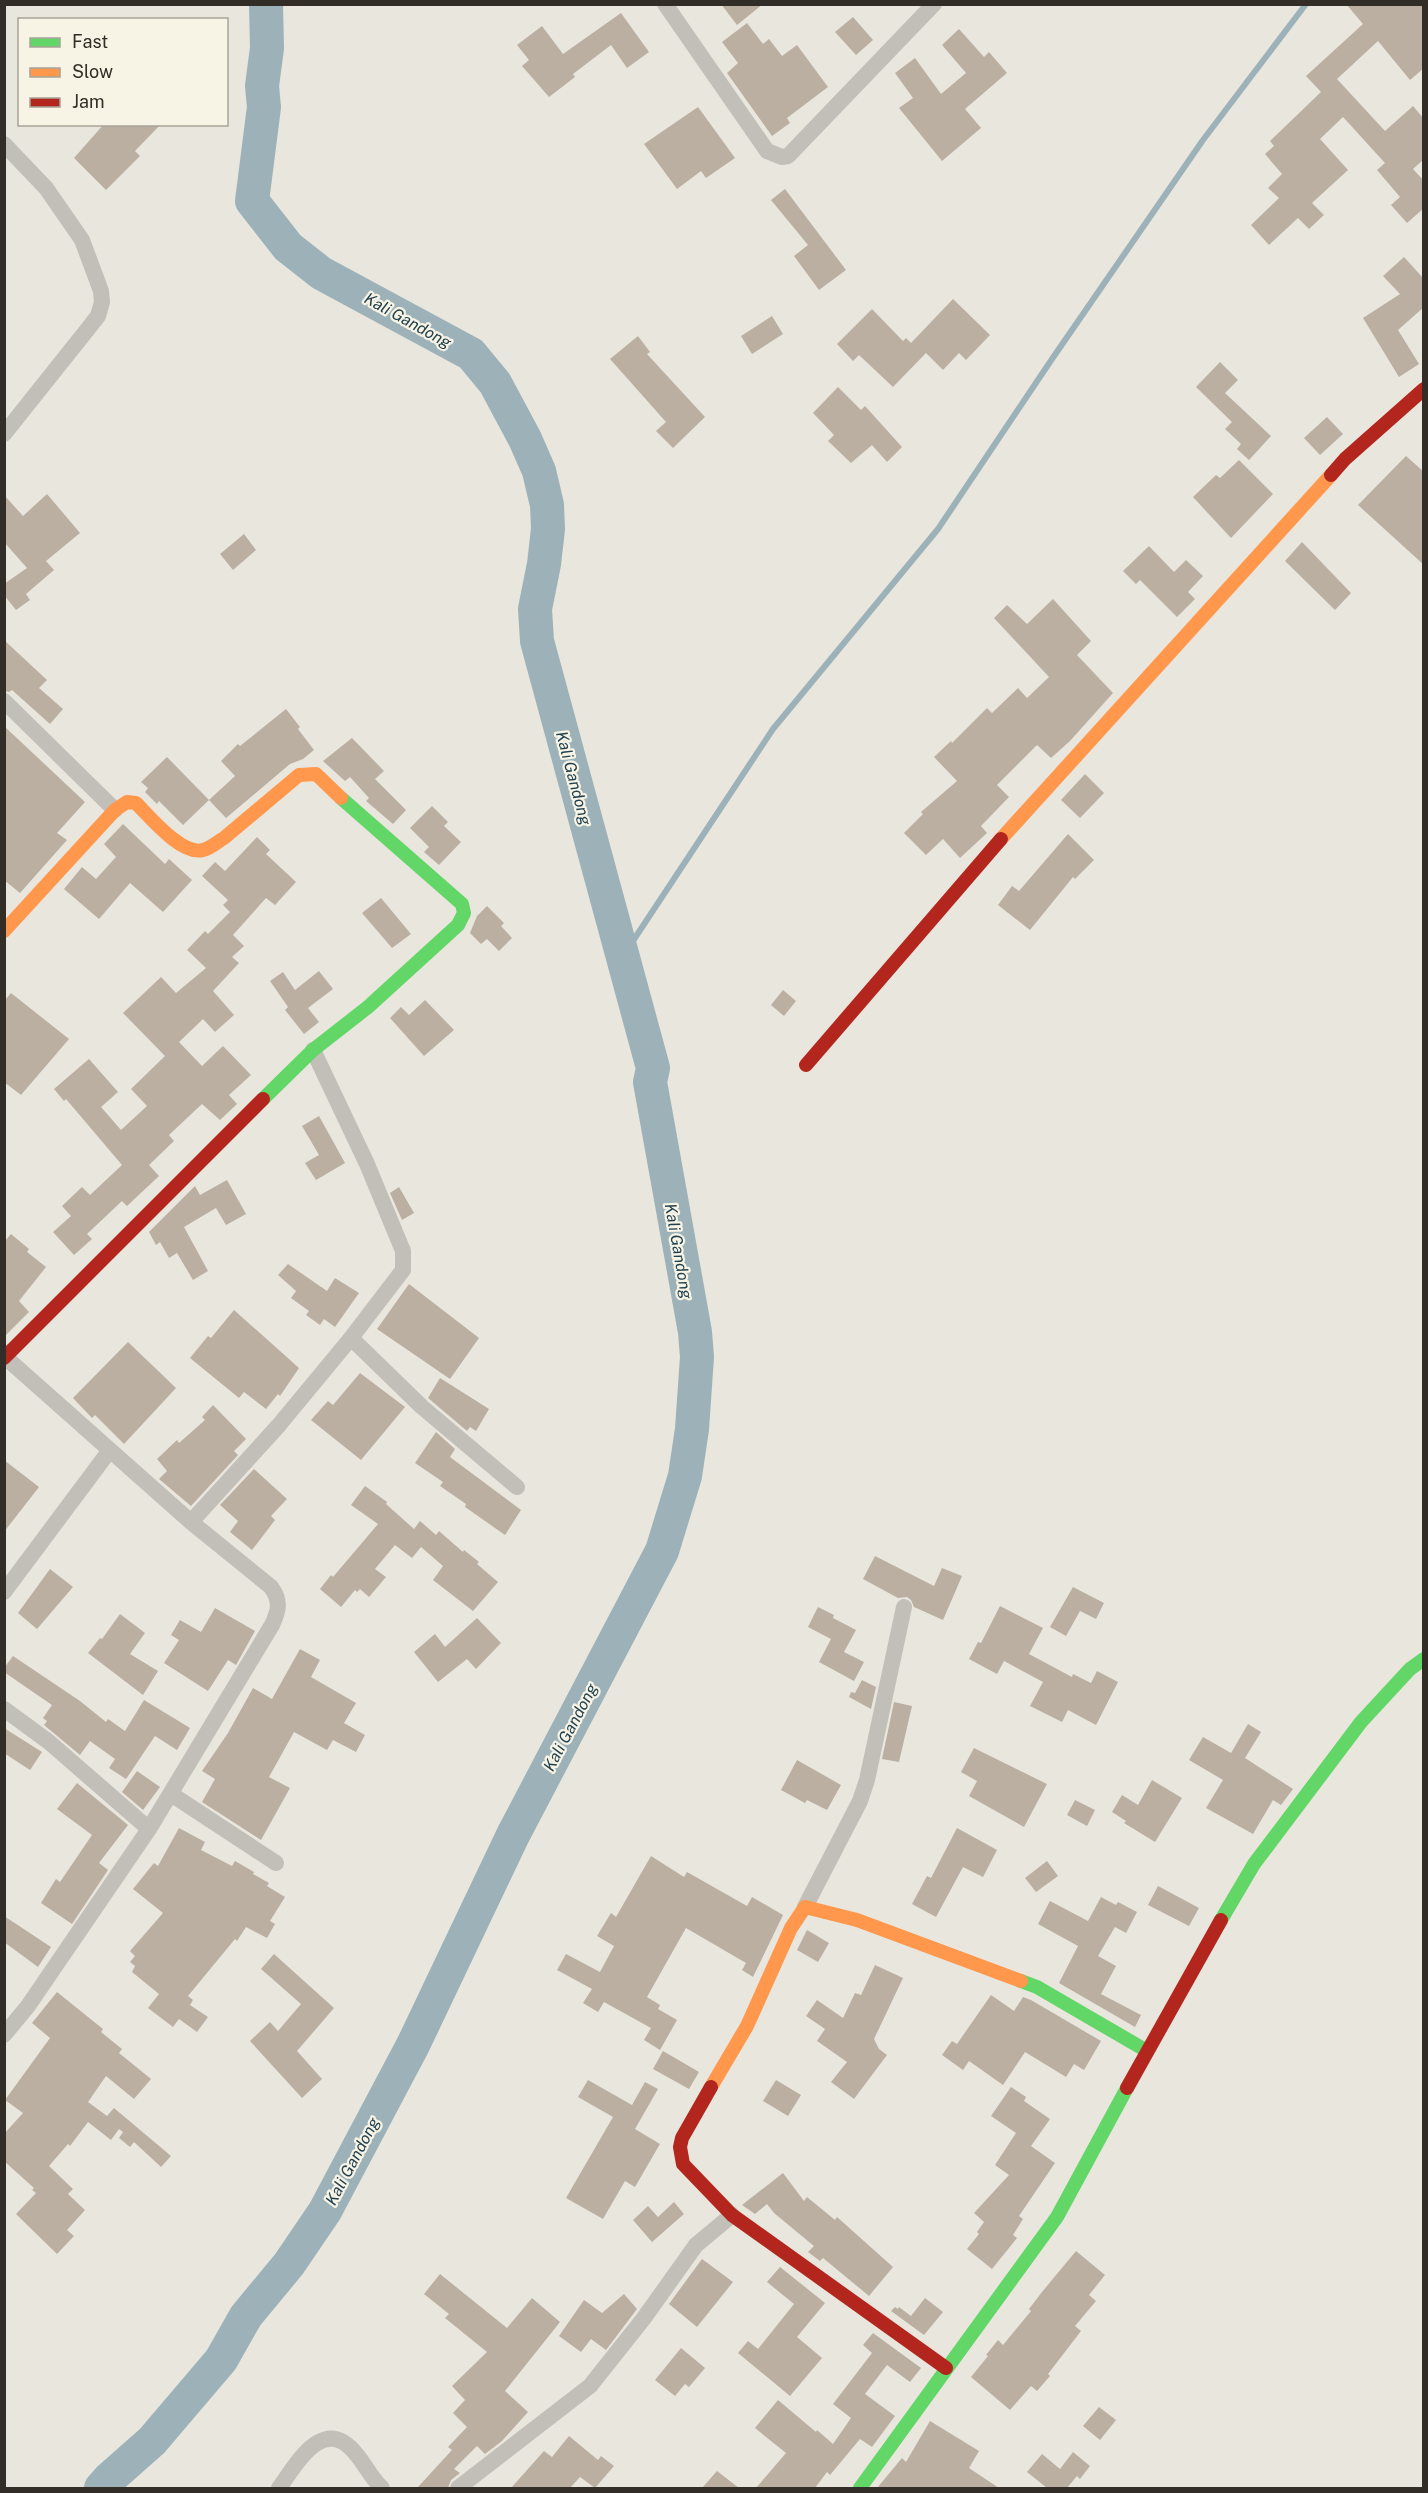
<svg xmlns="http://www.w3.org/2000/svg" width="1428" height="2493" viewBox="0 0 1428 2493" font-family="'Public Sans',sans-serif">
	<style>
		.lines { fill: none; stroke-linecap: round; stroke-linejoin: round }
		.stream { stroke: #9cb2b8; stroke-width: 6 }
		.river { stroke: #9cb2b8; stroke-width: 34 }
		.building { fill: #bbafa2 }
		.street { stroke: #c2bfb8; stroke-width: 16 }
		.fast { stroke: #63d668; stroke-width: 14 }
		.slow { stroke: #ff974d; stroke-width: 14 }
		.jam { stroke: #b3261e; stroke-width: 14 }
		.labels { text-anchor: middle; stroke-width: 4.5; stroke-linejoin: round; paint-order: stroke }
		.water-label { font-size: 16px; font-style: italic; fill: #20414f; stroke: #f7f3e5 }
	</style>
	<rect width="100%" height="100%" fill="#e9e6de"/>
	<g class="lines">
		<path class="stream" d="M623 956 773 729 938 529 1052 359 1203 140 1306 4"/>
		<path class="river" d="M101 2488 109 2479 152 2441 221 2360 246 2316 289 2264 325 2211 413 2045 513 1835 662 1551 685 1476 692 1429 697 1357 695 1332 650 1082 653 1068 537 641 535 609 544 564 548 529 547 505 539 471 525 439 495 383 471 354 321 273 288 247 252 201 264 107 262 86 267 48 266 4"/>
	</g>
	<path class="building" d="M721 4H763L737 25Z
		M1346 4H1424V68L1410 80 1378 41 1337 79 1385 131 1413 106 1424 119V159L1413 169 1424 181V208L1407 223 1391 205 1400 197 1377 170 1385 163 1343 117 1320 139 1348 170 1312 203 1324 215 1309 229 1298 218 1269 245 1251 225 1279 198 1268 188 1282 174 1265 154 1274 146 1270 141 1321 92 1306 76 1363 24Z
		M621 13 649 52 627 68 611 45 573 74 575 77 549 97 522 66 529 60 517 45 542 26 563 54Z
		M853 17 873 40 856 55 835 32Z
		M747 23 763 44 769 39 782 56 797 45 828 87 787 118 790 123 772 136 727 73 738 63 722 42Z
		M959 29 984 57 989 52 1007 73 965 109 981 128 942 161 899 108 913 98 895 73 915 58 941 94 966 73 942 45Z
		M698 107 735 158 706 178 701 171 677 189 644 144Z
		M104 124H161L135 151 140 156 106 190 74 158Z
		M785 189 846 270 819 290 794 256 808 245 771 200Z
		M1404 257 1424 279V307L1398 330 1419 364 1399 377 1363 318 1400 294 1383 276Z
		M953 299 990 335 966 360 959 353 943 370 926 353 893 387 859 355 853 361 837 344 872 309 903 341 906 338 911 343Z
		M772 316 783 334 752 354 741 336Z
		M638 336 650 352 647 354 705 417 673 448 656 431 666 422 610 359Z
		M1220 362 1238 380 1225 393 1271 436 1249 460 1237 449 1241 444 1225 429 1232 422 1196 387Z
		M838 387 861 410 865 406 902 447 887 462 872 445 851 463 828 441 834 435 813 413Z
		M1327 417 1343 434 1320 455 1304 438Z
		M1406 456 1424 472V565L1358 505Z
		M1239 460 1273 494 1231 538 1193 497 1216 475 1220 478Z
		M47 494 80 533 46 561 54 570 26 594 30 600 16 610 4 595V584L27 568 4 542V495L23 516Z
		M244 534 256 550 233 570 220 554Z
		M1302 542 1351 593 1335 610 1285 561Z
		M1149 546 1174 572 1186 560 1203 576 1188 592 1195 599 1177 617 1140 580 1136 584 1123 571Z
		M1053 599 1091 641 1077 655 1113 693 1070 741 1051 758 1037 745 997 785 1009 797 981 826 987 833 960 858 943 839 926 855 904 833 923 814 921 812 957 781 934 757 951 741 952 743 987 708 992 713 1018 688 1027 698 1049 677 994 618 1007 605 1027 624Z
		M4 640 47 680 39 688 63 709 50 724 12 690 9 692 4 691Z
		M286 709 300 727 298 729 314 750 303 759 290 764 226 818 209 800 235 776 221 761 238 744 240 746Z
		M4 726 85 802 57 833 67 840 20 893 4 880Z
		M352 738 384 771 375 779 406 810 393 824 366 801 369 798 350 777 345 781 323 761Z
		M167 757 209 800 183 825 159 801 157 804 145 792 148 788 141 782Z
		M1085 774 1104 793 1080 818 1061 800Z
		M432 806 448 822 444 826 461 842 439 865 424 852 429 847 410 828Z
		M123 824 165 864 169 859 192 880 163 912 130 883 99 919 64 889 82 867 96 879 116 857 104 844Z
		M1068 834 1094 860 1075 879 1073 877 1030 930 998 905 1012 886 1019 891Z
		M257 837 270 850 266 854 296 882 275 905 266 898 233 935 244 946 232 957 239 963 213 991 234 1015 215 1032 203 1019 179 1042 202 1066 223 1046 251 1075 229 1095 237 1104 220 1120 202 1104 169 1135 174 1141 149 1165 159 1176 127 1206 122 1201 87 1234 92 1239 74 1255 53 1232 71 1216 62 1206 82 1187 90 1195 122 1165 66 1099 64 1101 54 1089 89 1059 118 1092 101 1107 121 1130 147 1106 131 1089 165 1056 123 1013 161 977 176 993 206 968 187 950 205 931 208 934 230 912 223 905 228 900 202 876 215 862 225 871Z
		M381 898 411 934 392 948 362 913Z
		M487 906 504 923 501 926 512 938 499 951 487 939 481 944 470 933 477 916Z
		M319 971 333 989 308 1008 319 1022 304 1034 285 1010 288 1007 270 981 283 972 295 990Z
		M783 990 796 1001 784 1016 771 1005Z
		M11 993 69 1039 21 1095 4 1082V1001Z
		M425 1000 454 1030 424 1056 390 1018 401 1007 409 1015Z
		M319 1116 345 1163 316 1180 305 1163 319 1155 302 1126Z
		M227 1180 246 1214 226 1225 216 1208 184 1227 208 1271 193 1280 177 1253 169 1258 160 1242 156 1245 149 1232 195 1186 200 1195Z
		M399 1187 414 1213 402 1220 390 1193Z
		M11 1234 29 1249 27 1252 46 1267 19 1301 29 1312 4 1337V1242Z
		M288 1264 327 1291 335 1278 359 1293 335 1327 324 1319 320 1325 306 1315 309 1311 291 1298 296 1291 278 1275Z
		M409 1284 479 1338 450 1379 377 1329Z
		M234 1310 299 1368 280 1396 278 1394 266 1409 244 1392 239 1398 190 1358 208 1336 211 1338Z
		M128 1342 176 1388 124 1444 95 1415 92 1418 73 1398Z
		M360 1373 405 1407 361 1460 311 1420 328 1401 333 1405Z
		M440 1378 489 1409 476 1431 470 1427 467 1431 428 1398Z
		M213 1405 246 1439 234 1451 238 1455 191 1506 159 1479 167 1471 157 1459 177 1440 179 1443 205 1420 202 1417Z
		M436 1432 455 1449 450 1457 521 1510 505 1535 465 1507 466 1504 440 1486 443 1482 415 1463Z
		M4 1460 39 1487 4 1532Z
		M254 1469 287 1499 271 1516 275 1520 252 1550 230 1532 238 1521 220 1505Z
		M365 1486 387 1502 386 1504 414 1529 420 1521 436 1535 439 1531 463 1552 464 1550 479 1562 477 1564 498 1582 473 1611 433 1580 443 1566 421 1547 412 1558 395 1545 375 1569 386 1577 369 1597 360 1589 357 1592 355 1590 341 1607 320 1589 331 1575 333 1577 378 1524 351 1505Z
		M875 1556 934 1586 942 1568 962 1576 943 1620 914 1607 911 1600 907 1597 898 1598 863 1579Z
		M50 1569 73 1587 37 1629 18 1613Z
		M1073 1587 1104 1603 1096 1619 1080 1611 1066 1636 1050 1627Z
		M1000 1606 1043 1628 1029 1654 1072 1677 1073 1674 1091 1683 1097 1671 1118 1682 1096 1725 1068 1710 1062 1722 1030 1706 1043 1682 1004 1661 997 1674 969 1659 978 1642 981 1643Z
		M818 1607 834 1615 833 1618 856 1630 844 1652 864 1662 854 1681 819 1662 831 1639 808 1627Z
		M215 1608 255 1631 236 1665 228 1660 208 1691 164 1663 179 1640 171 1635 180 1620 201 1632Z
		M120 1614 145 1633 130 1654 158 1671 143 1695 88 1653 100 1638 102 1639Z
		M477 1618 501 1643 476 1669 467 1659 438 1682 414 1652 435 1634 445 1647Z
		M300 1649 320 1660 311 1677 356 1703 344 1723 365 1735 356 1752 333 1740 327 1750 294 1732 269 1777 290 1788 261 1840 202 1802 215 1779 202 1771 228 1733 253 1688 272 1699Z
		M13 1656 80 1701 106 1722 108 1719 125 1731 144 1700 190 1728 177 1750 155 1736 126 1779 109 1768 115 1759 90 1741 80 1755 44 1725 47 1721 43 1718 52 1705 4 1672V1668Z
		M862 1680 876 1687 871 1709 849 1697 851 1692 855 1693Z
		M894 1702 912 1706 899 1762 882 1759Z
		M1248 1724 1261 1732 1245 1758 1293 1789 1281 1805 1273 1800 1253 1834 1206 1808 1223 1780 1189 1760 1203 1737 1231 1753Z
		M4 1728 42 1752 30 1770 4 1753Z
		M974 1748 1047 1784 1024 1827 969 1796 977 1781 961 1772Z
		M797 1760 841 1785 827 1810 807 1800 805 1803 781 1790Z
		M137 1771 160 1787 143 1810 122 1792Z
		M1152 1780 1182 1798 1155 1842 1124 1823 1126 1821 1112 1812 1122 1795 1138 1805Z
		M77 1783 128 1825 99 1863 108 1870 72 1924 41 1903 56 1879 60 1882 92 1835 57 1809Z
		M1075 1800 1095 1810 1087 1826 1067 1815Z
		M179 1828 205 1842 201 1850 232 1866 235 1861 254 1872 253 1874 269 1883 267 1886 285 1897 270 1921 275 1924 267 1938 246 1927 237 1941 235 1939 188 1996 193 2000 190 2005 208 2017 197 2032 179 2019 173 2027 148 2008 159 1994 132 1972 135 1966 130 1962 135 1956 130 1951 163 1913 133 1889 154 1863 158 1866Z
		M957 1828 997 1850 983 1877 963 1867 936 1917 912 1904 927 1876 931 1878Z
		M651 1856 684 1877 687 1872 747 1906 752 1897 783 1915 753 1977 742 1970 746 1963 686 1928 647 1997 660 2005 658 2009 677 2020 660 2050 644 2040 651 2028 604 2002 598 2012 583 2003 592 1989 557 1970 566 1954 600 1972 614 1946 597 1936 611 1913 616 1917Z
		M1047 1861 1058 1876 1036 1892 1025 1878Z
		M1158 1886 1199 1908 1189 1926 1148 1905Z
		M1101 1897 1116 1905 1118 1902 1137 1912 1126 1933 1115 1927 1098 1956 1116 1966 1101 1994 1141 2015 1135 2027 1059 1983 1078 1946 1038 1924 1050 1901 1088 1921Z
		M4 1916 51 1947 38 1967 4 1942Z
		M807 1930 829 1943 818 1962 797 1950Z
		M274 1954 334 2008 297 2051 322 2079 302 2098 250 2041 270 2022 278 2031 301 2004 261 1969Z
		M875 1965 903 1978 874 2039 879 2049 887 2055 854 2099 831 2082 847 2062 817 2041 825 2029 806 2016 817 2000 843 2018 855 1993 861 1995Z
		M57 1992 103 2029 101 2032 122 2049 119 2053 151 2079 134 2099 106 2076 88 2102 107 2116 114 2108 171 2156 161 2167 134 2142 130 2147 119 2138 123 2132 119 2129 111 2140 88 2122 70 2146 68 2144 49 2166 73 2189 68 2194 85 2210 67 2230 74 2236 57 2254 16 2214 36 2193 32 2190 34 2188 4 2161V2134L23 2113 5 2100 50 2038 32 2023Z
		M991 1995 1014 2011 1023 1997 1031 2000 1101 2041 1084 2070 1074 2064 1066 2077 1025 2052 1003 2085 969 2061 963 2070 942 2055 952 2041 957 2044Z
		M663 2051 699 2072 689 2089 653 2069Z
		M588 2080 632 2105 645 2082 658 2089 635 2129 660 2144 635 2187 625 2181 603 2219 566 2198 613 2117 578 2097Z
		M776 2080 801 2095 788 2116 763 2101Z
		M1011 2087 1026 2097 1024 2101 1050 2119 1031 2146 1055 2163 1019 2216 1023 2219 1013 2235 1017 2238 992 2269 967 2249 979 2234 977 2232 984 2222 974 2213 1009 2175 995 2165 1016 2133 991 2116Z
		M783 2173 804 2201 807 2197 835 2220 837 2217 893 2267 869 2296 823 2258 820 2261 808 2252 814 2246 774 2213 767 2204 755 2214 742 2205Z
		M674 2202 684 2214 652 2242 633 2220 648 2206 658 2217Z
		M1076 2251 1105 2275 1089 2295 1096 2301 1075 2326 1081 2331 1048 2374 1050 2376 1037 2391 1031 2386 1010 2410 971 2377 988 2356 986 2355 998 2340 1003 2345 1031 2311 1029 2309 1042 2292Z
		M702 2259 733 2282 697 2327 669 2304Z
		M780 2267 825 2303 797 2337 822 2358 790 2396 738 2353 748 2341 758 2349 794 2304 767 2282Z
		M440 2274 507 2328 532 2298 560 2322 505 2391 528 2412 502 2441 485 2454 477 2446 454 2469 460 2473 451 2480 448 2488H420L418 2487 452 2450 448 2447 467 2427 453 2413 465 2400 452 2386 487 2352 445 2318 449 2314 424 2294Z
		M624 2294 637 2309 606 2350 591 2339 581 2352 559 2336 584 2300 602 2313Z
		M925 2298 943 2312 924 2335 891 2311 895 2307 898 2309 899 2307 911 2316Z
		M873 2333 921 2368 910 2382 887 2365 865 2394 895 2416 872 2447 860 2439 830 2475 827 2472 815 2488H756L786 2453 755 2428 778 2400 816 2432 817 2430 833 2444 851 2418 833 2404 872 2353 863 2345Z
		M681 2348 705 2368 689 2387 685 2384 675 2396 655 2380Z
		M1099 2407 1116 2420 1100 2440 1083 2426Z
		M930 2421 979 2451 969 2468 999 2488H877L902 2458 906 2462Z
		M569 2436 598 2460 601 2456 614 2466 595 2488 580 2477 570 2488H511L544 2451 552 2457Z
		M1073 2452 1090 2466 1080 2479 1077 2476 1067 2488H1047L1027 2472 1042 2454 1060 2469Z
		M717 2471 739 2488H702Z"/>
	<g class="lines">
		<path class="street" d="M665 4 767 151 782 157 788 156 934 4
			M4 144 46 188 82 240 101 291 102 302 98 316 87 330 4 434
			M4 701 115 810
			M351 1338 422 1407 517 1487
			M4 1356 191 1522 271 1587C281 1601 279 1610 272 1625L149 1829 28 2006 4 2035
			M191 1522 279 1425 351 1338 403 1270V1251L367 1164 313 1050
			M4 1592 110 1450
			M4 1709 49 1742 149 1829
			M171 1794 276 1863
			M805 1907 860 1801 867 1780 904 1607
			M279 2488C298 2462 324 2413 357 2455 366 2466 372 2479 382 2488
			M458 2488 590 2386 644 2318 696 2245 732 2215"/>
		<path class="fast" d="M263 1099 313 1050 368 1007 458 925 464 913 462 904 341 798
			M1221 1920 1254 1864 1361 1722 1410 1669 1424 1659
			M1021 1981 1037 1987 1147 2051
			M860 2488 1057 2217 1127 2088"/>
		<path class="slow" d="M1001 839 1331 475
			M4 931 115 810 127 802 136 803C150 817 182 856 203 850 211 848 217 842 224 838L299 775 316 774 341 798
			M711 2087 747 2026 791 1928 805 1907 857 1920 1021 1981"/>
		<path class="jam" d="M1331 475 1345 459 1424 389
			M806 1065 1001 839
			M4 1358 263 1099
			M711 2087 682 2138 680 2147 683 2164 732 2215 946 2368
			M1127 2088 1221 1920"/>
	</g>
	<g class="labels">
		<g class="water-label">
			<text transform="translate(408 320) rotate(29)" y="6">Kali Gandong</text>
			<text transform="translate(574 778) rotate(75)" y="6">Kali Gandong</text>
			<text transform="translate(679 1251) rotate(80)" y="6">Kali Gandong</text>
			<text transform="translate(570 1727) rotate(-62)" y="6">Kali Gandong</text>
			<text transform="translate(352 2161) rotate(-62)" y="6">Kali Gandong</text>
		</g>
	</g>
	<rect width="1428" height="2493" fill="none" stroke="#322d26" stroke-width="12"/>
	<rect x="18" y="18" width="210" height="108" fill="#f7f3e5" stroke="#a8a499" stroke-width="1.5"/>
	<rect x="30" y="38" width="30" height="9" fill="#63d668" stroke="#a8a499" stroke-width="1.5"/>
	<text x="72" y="48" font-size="18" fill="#322d26">Fast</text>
	<rect x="30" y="68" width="30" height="9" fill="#ff974d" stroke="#a8a499" stroke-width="1.5"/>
	<text x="72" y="78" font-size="18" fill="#322d26">Slow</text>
	<rect x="30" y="98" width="30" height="9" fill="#b3261e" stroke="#a8a499" stroke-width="1.5"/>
	<text x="72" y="108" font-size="18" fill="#322d26">Jam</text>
</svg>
